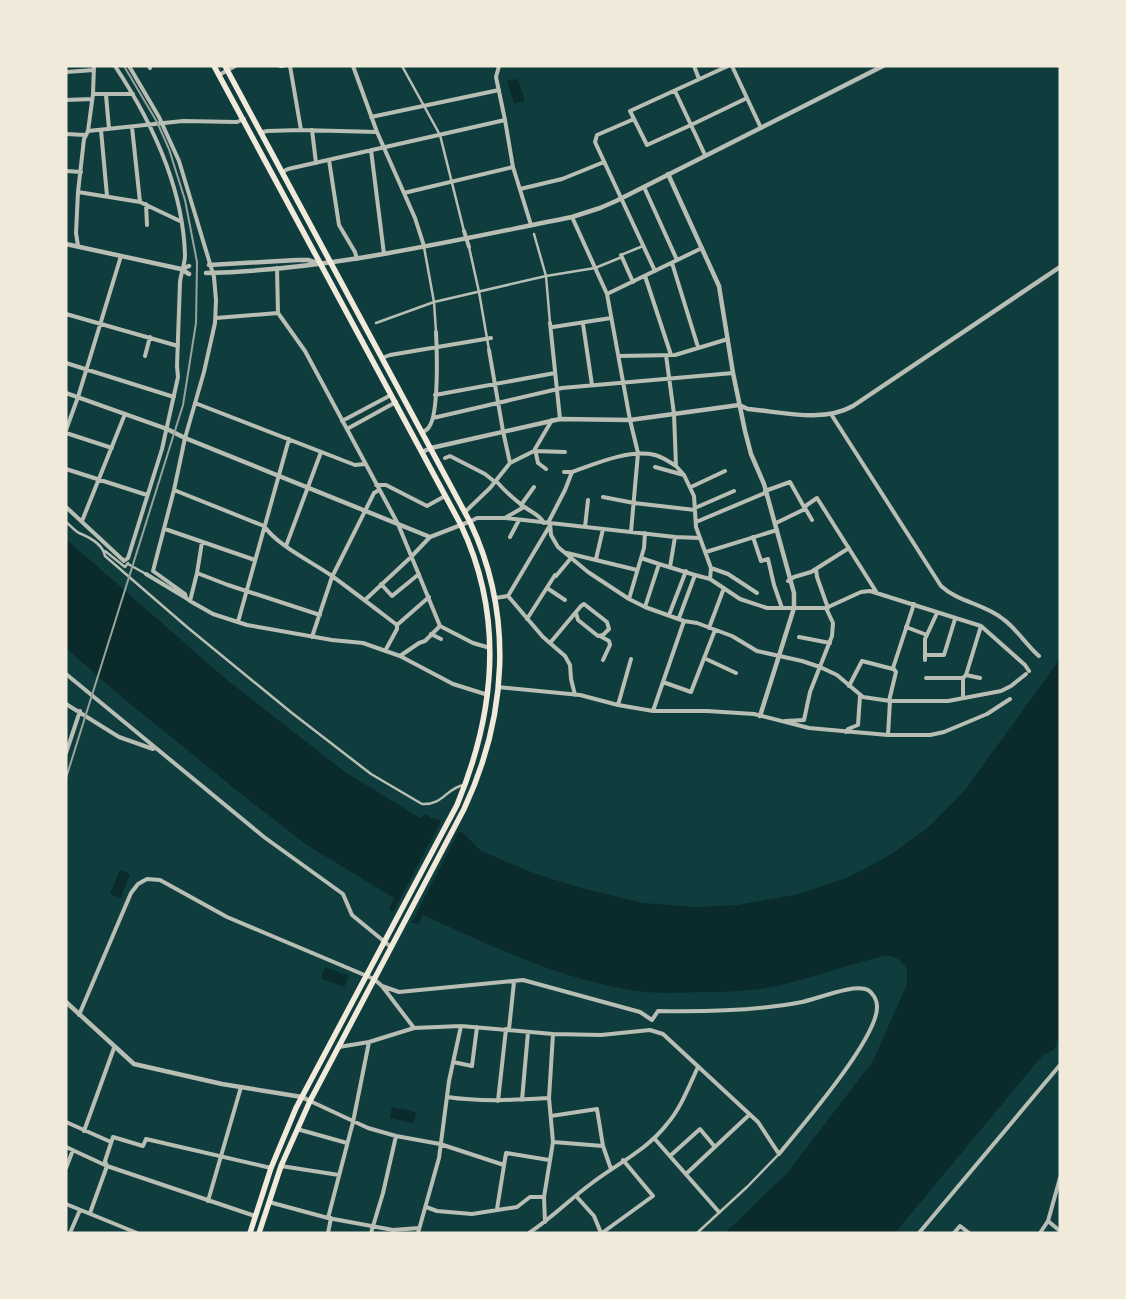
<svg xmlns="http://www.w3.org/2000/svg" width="1126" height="1299" viewBox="0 0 1126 1299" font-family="'Public Sans',sans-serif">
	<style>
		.water { fill: #0a2a2b }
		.pier { fill: #0f3d3e }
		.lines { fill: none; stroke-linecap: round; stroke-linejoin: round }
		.pedestrian { stroke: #b8beb3; stroke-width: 2.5 }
		.minor { stroke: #b8beb3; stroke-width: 4 }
		.tertiary { stroke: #b8beb3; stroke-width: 4.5 }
		.trunk { stroke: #f1e9da; stroke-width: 5.5 }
		.rail { stroke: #97a49c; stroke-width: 2 }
	</style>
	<rect width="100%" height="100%" fill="#0f3d3e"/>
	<path class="water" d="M518 79 525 101 514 104 507 81Z
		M66 539 227 680 345 772 420 818 426 814 431 818 438 819 464 834 481 851 536 874 581 888 643 903 695 907 737 905 799 894 849 877 890 855 930 826 965 790 1060 659V1034C1056 1039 1057 1047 1053 1050 1051 1052 1045 1054 1042 1056L895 1233H725L788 1172 873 1061 907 984V969L901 961 892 956H884C845 965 807 980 767 988 746 991 724 992 703 992 679 993 654 994 630 990 558 978 489 945 423 915L419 924C409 923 395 918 389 908L394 898 307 845 245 797 112 689 66 648Z
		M120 870 130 874 121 898 110 894Z
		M325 967 349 976 344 987 321 978Z
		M392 1107 416 1112 414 1123 390 1118Z"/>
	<path class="pier" d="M442 819 460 829 410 926 391 916Z"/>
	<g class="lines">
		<path class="pedestrian" d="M402 66 440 135 464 231
			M534 234 546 276 550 323
			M424 247 434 302 436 332
			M469 247 479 292 489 350
			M621 255 643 246
			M376 323 434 302 546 276 595 268 622 257
			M66 522C70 525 74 530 79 533 89 537 103 544 105 556L187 627 292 713 371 774 422 804C444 805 446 788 464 785
			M105 551 125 567 128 563
			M128 564 146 574
			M697 1233 747 1187 779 1154"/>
		<path class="minor" d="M129 66 159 117 179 161 214 277 216 300 215 323 204 372 185 438 174 490 153 571 185 594 186 598 190 601 213 614 247 625 332 640 363 643 400 656 453 684 488 695
			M149 66 150 68
			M280 66H283
			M290 66 301 130
			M353 66 377 132 415 218 424 246
			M499 66 496 77 505 120 513 167 531 225
			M694 66 699 79
			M732 66 761 128
			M66 72 94 70
			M219 75 235 66
			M675 91 691 125 647 145 630 111 728 66
			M93 94H133
			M106 95 109 129
			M66 100 92 99
			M371 117 499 90
			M634 119 597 135 595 142 655 271
			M132 127 140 202
			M101 130 107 196
			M312 130 316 163
			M88 131 183 121 237 122 244 119
			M262 132 268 131 301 130 377 132
			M66 134 85 135
			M371 150 384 254
			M705 155 691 125 747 98
			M329 160 339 225 355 252 357 259
			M66 171 81 172
			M282 172 288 169 505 120
			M644 187 677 260
			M520 189 562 179 604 162
			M78 192 140 202 180 221
			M404 193 513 167
			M146 204 147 225
			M572 217 607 294 630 420 638 453 631 532
			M464 231 469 247
			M78 246 76 233 78 192 84 139 88 131 93 94 94 66
			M621 255 633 282
			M672 263 698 347
			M277 268 278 313 305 351 398 524 440 626 473 643 490 648
			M645 276 671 355
			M607 294 702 248
			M66 314 178 346
			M216 318 278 313
			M550 323 560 419
			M583 324 592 385
			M553 327 611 318
			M666 355 674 414 676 466 684 475 694 496 696 527 711 568 710 579 695 575 679 618
			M145 356 150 337
			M619 356 675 355 728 339
			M382 358 390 355 491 338
			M66 363 174 397
			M435 395 555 373
			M195 403 355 465 365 464
			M831 414 941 586C958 602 985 604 1003 619 1017 629 1026 645 1039 656
			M433 418 562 388 733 373
			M342 421 391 395
			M347 429 396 402
			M66 430 78 397 121 256
			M423 432C425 431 428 429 429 427 439 414 437 351 436 332
			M66 433 112 448
			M445 458 450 456 485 474 495 482
			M510 463 534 451 565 452
			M655 467 684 475
			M66 469 147 495
			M546 469 538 463 535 449 552 420
			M564 472H572
			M496 481C505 491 514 500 526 508 533 513 540 515 544 523
			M376 485H386L427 506 445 496
			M691 487 725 471
			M174 490 264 526C278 546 312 562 332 576 354 592 376 609 397 625
			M765 491 790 482 804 507 817 498 877 593
			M603 497 634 503 695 510
			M521 505 534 487
			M66 507 124 561 128 558 162 449 178 377 177 366 180 282C181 273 185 264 185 255 183 187 152 122 115 66
			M695 508 734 491
			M805 508 812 520
			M465 512 490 488 510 463 503 431 489 350
			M505 518 524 507
			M82 521 125 414
			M469 522 477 518H505L675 537 700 538
			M696 522 765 493
			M548 523 565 490 572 472C597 463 629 449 655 455 662 457 670 462 676 466
			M550 523 551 535 558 547 588 572 629 599 645 607 684 621 697 623 732 636 757 651 802 661 820 667 837 675 863 697 890 701H948L1001 691 1011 686 1026 674
			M776 523 805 509
			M585 527 588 500
			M165 529 255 560
			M510 537 519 520
			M753 537 761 561 768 559 774 585 782 608
			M286 546 321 452
			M706 552 777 530
			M567 553 637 570
			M641 558 659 564
			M596 559 603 529
			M670 567 675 537
			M711 568 728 574 757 593
			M816 569 817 577 828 608
			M197 573 228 585 320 615
			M146 574 186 598
			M710 579 740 599 767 608H826L861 592 870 591 981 626 1025 665 1029 671
			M788 581 794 577 811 572 849 548
			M381 584 392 596 419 574
			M547 588 565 600
			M508 596 543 637 565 656 570 665 571 679 575 695
			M495 598 508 596 549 527
			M629 599 644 548 645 533
			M365 600 411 557 430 537
			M190 601 197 573 202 542
			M645 607 659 564 695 575
			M669 615 686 571
			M527 619 555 575 556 576 571 558
			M238 622 289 439
			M906 627 927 635
			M709 628 724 588
			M431 634 441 639
			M600 636 609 641 610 645 603 660
			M312 637 332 577 374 493 379 490
			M799 637 830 643
			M550 643 581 606 584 604 607 622 609 629 603 635 598 636 578 620 576 613
			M385 651 397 629V625L429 597
			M925 655H944L955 619
			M400 656 419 643 425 641 440 626
			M704 658 736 673
			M925 660V639L937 613
			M66 674 264 837 343 894 352 915 391 947
			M966 675 980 678
			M926 678H963
			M663 682 691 692 715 630
			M849 686 862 661 893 669
			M498 687 580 695 618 705 653 711H707L754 714 809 728 888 735H930L944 732 987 714 1010 699
			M963 698V678L966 675 981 626
			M889 701 896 672 893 668 914 604
			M66 704 119 737 153 749
			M618 705 631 659
			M653 711 684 621
			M785 721 804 720 810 692 832 636 833 623 826 608
			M846 732 848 729 858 725 860 696
			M888 735 890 701
			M66 753 80 711
			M79 1015 131 893 138 884 147 879 160 880 227 917 374 979 382 986 414 1028
			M509 1029 514 982
			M339 1047 369 1042 414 1028 461 1026 553 1034 601 1035 650 1030 663 1034 758 1122 779 1154C801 1127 879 1037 877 1006 877 1000 873 993 868 990 855 983 817 999 802 1002 755 1011 706 1012 658 1011L652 1020 640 1012 523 980 399 992 382 986
			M453 1062 472 1066 477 1027
			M447 1097C481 1102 514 1100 549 1098
			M522 1100 528 1032
			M310 1101 368 1128 396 1136 440 1144 504 1165
			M498 1101 506 1029
			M551 1116 597 1109 603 1146 611 1169
			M66 1122 111 1142
			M297 1129 347 1143
			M84 1131 114 1048
			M654 1138 719 1212
			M553 1142 603 1146
			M66 1147 107 1166 255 1216
			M670 1156 700 1129 715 1147
			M281 1166 339 1175
			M66 1168 73 1150
			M686 1174 749 1115
			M576 1196 594 1216 601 1233
			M208 1201 241 1087
			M269 1202 328 1218 393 1230 419 1228
			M66 1204 137 1233
			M426 1207 437 1211 472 1214 517 1207 530 1197H544
			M497 1209 506 1153 549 1160
			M90 1213 107 1166 105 1161 113 1137 143 1146 146 1139 271 1168
			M328 1218 353 1122 369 1042
			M1048 1221 1060 1231
			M545 1222 544 1197 553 1142 549 1098 553 1034
			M70 1233 80 1210
			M328 1233 331 1218
			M371 1233 383 1193 396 1136
			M418 1233 439 1158 449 1081 461 1026
			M529 1233C552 1218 570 1199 592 1183 617 1164 648 1149 667 1124 681 1108 689 1086 698 1067
			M602 1233 653 1196 623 1160
			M919 1233 1060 1065
			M954 1233 960 1226 969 1233
			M1040 1233 1048 1221 1060 1178"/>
		<path class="tertiary" d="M668 174 719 286 733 373 745 431 751 454 764 484 794 593V608L760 716
			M66 244 181 269 189 266
			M209 265 297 260H308L317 263
			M181 269 189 274
			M206 273C330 270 451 241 572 217L600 208 616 201 883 66
			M66 393 167 429 185 438 430 537 466 523
			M422 452 431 448 560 419 630 420 739 405 748 409C782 412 823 423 853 406L1060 267
			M66 1002 134 1064 222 1084 302 1097 310 1101"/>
		<path class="trunk" d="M214 66 461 525C505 618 495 713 457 805L296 1108 271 1168 250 1233
			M225 66 470 522C514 615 507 717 464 809L310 1101 281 1166 259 1233"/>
		<path class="rail" d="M66 778 183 405 196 323 197 262 185 200 169 149 157 122 124 66"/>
	</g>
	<rect width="1126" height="1299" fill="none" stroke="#f1e9da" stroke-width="135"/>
</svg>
